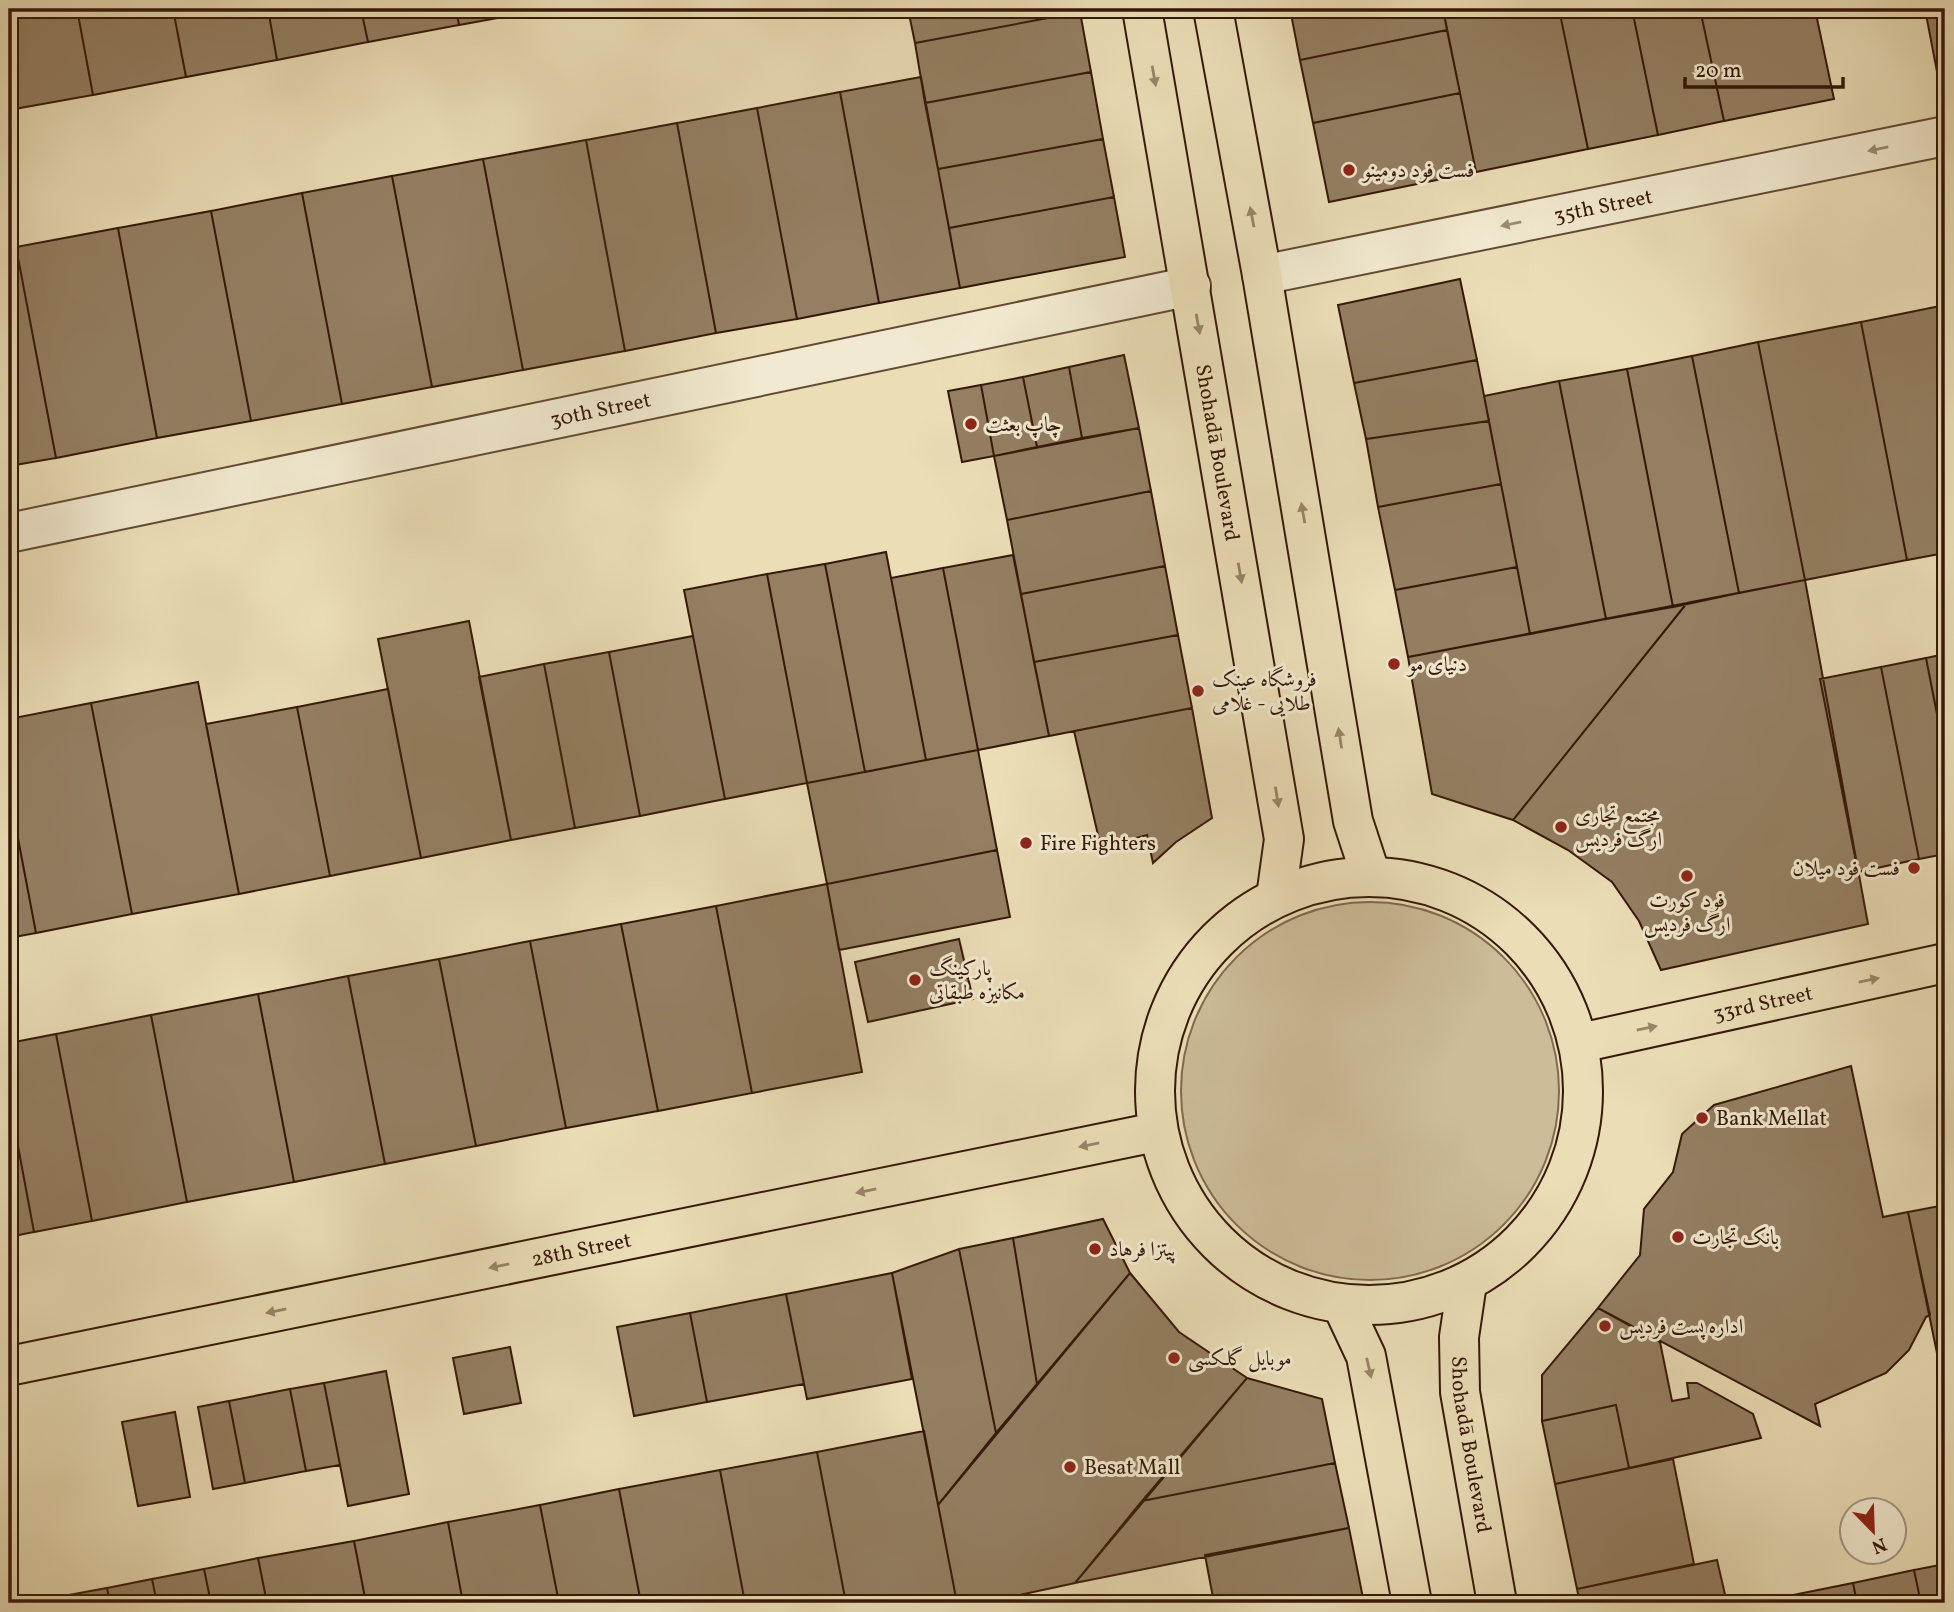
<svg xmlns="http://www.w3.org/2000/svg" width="1954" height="1612" viewBox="0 0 1954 1612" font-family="Vollkorn,Amiri,serif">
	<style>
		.green { fill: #ccbc99; stroke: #806a50; stroke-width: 2 }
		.building { fill: #947f63; stroke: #351807; stroke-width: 2 }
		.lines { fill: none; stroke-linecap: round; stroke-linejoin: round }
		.minor-casing { stroke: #624a33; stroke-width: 42 }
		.major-casing { stroke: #351807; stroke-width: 42 }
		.minor { stroke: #f2ead0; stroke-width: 38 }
		.major { stroke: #ebdeb7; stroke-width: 38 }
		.oneway { fill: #998568 }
		.oneway2 { fill: #9d8c76 }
		.poi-dot { fill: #8f2418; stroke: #f2ead0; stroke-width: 2.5 }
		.labels { text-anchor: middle; stroke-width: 6; stroke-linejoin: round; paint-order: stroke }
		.poi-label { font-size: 21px; fill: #351807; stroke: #f2ead0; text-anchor: start }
		.street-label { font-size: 21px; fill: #351807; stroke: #f2ead0 }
	</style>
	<rect width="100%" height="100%" fill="#ebdeb7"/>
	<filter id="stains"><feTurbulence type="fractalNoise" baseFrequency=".00286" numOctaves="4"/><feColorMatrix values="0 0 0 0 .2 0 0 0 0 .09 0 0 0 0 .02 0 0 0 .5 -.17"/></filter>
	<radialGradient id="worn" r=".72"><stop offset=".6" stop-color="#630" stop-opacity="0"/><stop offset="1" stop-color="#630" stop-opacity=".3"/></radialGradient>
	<path class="green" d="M1181 1091a189 189 0 1 1 378 0a189 189 0 1 1-378 0Z"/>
	<path class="building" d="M9 9H77L93 95 9 110Z
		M77 9H173L186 77 93 95Z
		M173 9H268L277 60 186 77Z
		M268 9H361L368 42 277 60Z
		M361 9H456L459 25 368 42Z
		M456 9H548L459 25Z
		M908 9H1079L1080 12 915 43Z
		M1290 9H1443L1447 30 1300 60Z
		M1443 9H1559L1588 149 1476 172Z
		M1559 9H1632L1658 135 1588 149Z
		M1632 9H1700L1724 121 1658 135Z
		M1700 9H1815L1834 99 1724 121Z
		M1925 9H1945V75L1938 77Z
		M1080 12 1091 72 925 103 915 43Z
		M1447 30 1460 93 1313 123 1300 60Z
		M1091 72 1103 139 938 169 925 103Z
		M921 77 960 288 879 303 840 92Z
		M840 92 879 303 797 319 757 108Z
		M1460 93 1476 172 1329 202 1313 123Z
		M757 108 797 319 716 333 677 123Z
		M677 123 716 333 625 351 586 140Z
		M1103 139 1114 197 949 228 938 169Z
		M586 140 625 351 523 370 483 159Z
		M483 159 523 370 432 387 392 176Z
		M392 176 432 387 342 404 302 193Z
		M302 193 342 404 251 421 211 211Z
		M1114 197 1125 257 960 288 949 228Z
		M211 211 251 421 157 438 118 228Z
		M118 228 157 438 56 458 16 247Z
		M16 247 56 458 9 466V248Z
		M1460 279 1477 360 1354 383 1338 305Z
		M1945 305V553L1907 560 1861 322Z
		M1861 322 1907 560 1805 580 1758 342Z
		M1758 342 1805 580 1739 593 1692 356Z
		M1124 355 1139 428 1082 438 1069 367Z
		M1692 356 1739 593 1673 607 1627 369Z
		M1477 360 1489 421 1366 439 1354 383Z
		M1069 367 1082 438 1037 447 1023 377Z
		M1627 369 1673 607 1606 619 1559 381Z
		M1023 377 1037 447 994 456 981 385Z
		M1559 381 1606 619 1530 634 1484 396Z
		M981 385 994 456 962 462 948 391Z
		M1489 421 1501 484 1378 507 1366 439Z
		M1139 428 1151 491 1007 520 994 456Z
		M1501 484 1517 567 1395 590 1378 507Z
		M1151 491 1165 566 1021 594 1007 520Z
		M886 552 926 760 865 772 825 564Z
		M1013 555 1049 736 978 750 943 568Z
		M825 564 865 772 807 783 767 574Z
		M1165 566 1178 635 1034 662 1021 594Z
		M1517 567 1530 634 1408 657 1395 590Z
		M943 568 978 750 926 760 891 578Z
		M767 574 807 783 725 799 684 590Z
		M1805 580 1868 924 1661 970 1639 921 1612 882 1568 850 1513 820 1687 603Z
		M1687 603 1513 820 1432 794 1408 657Z
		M469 621 511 840 421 858 378 639Z
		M1178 635 1192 708 1049 736 1034 662Z
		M693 636 725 799 640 816 609 652Z
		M609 652 640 816 575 828 544 664Z
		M1945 654V755L1926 658Z
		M1926 658 1945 755V854L1919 859 1881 667Z
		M544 664 575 828 511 840 479 677Z
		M1881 667 1919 859 1858 872 1820 679Z
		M198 682 239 894 132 914 91 703Z
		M388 689 421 858 330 876 297 707Z
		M91 703 132 914 36 933 9 791V719Z
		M297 707 330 876 239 894 206 724Z
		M1192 708 1212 818 1176 842 1153 863 1147 835 1101 848 1074 731Z
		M978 750 997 850 827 884 807 783Z
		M9 791 36 933 9 938Z
		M997 850 1010 917 839 950 827 884Z
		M827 884 862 1072 752 1093 716 906Z
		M716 906 752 1093 658 1111 621 924Z
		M621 924 658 1111 566 1128 530 941Z
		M959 939 973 999 868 1022 855 962Z
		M530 941 566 1128 476 1146 439 959Z
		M439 959 476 1146 385 1164 348 976Z
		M348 976 385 1164 294 1182 258 994Z
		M258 994 294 1182 187 1202 151 1015Z
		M151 1015 187 1202 92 1221 56 1034Z
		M56 1034 92 1221 34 1232 9 1098V1043Z
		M1851 1066 1883 1217 1908 1212 1930 1315 1926 1317 1909 1350 1886 1373 1815 1404 1820 1426 1598 1308 1640 1255 1644 1209 1673 1172 1682 1134 1714 1105Z
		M9 1098 34 1232 9 1237Z
		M1945 1205V1392L1908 1212Z
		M1103 1219 1130 1273 1037 1384 1013 1238Z
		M1013 1238 1037 1384 996 1433 959 1249Z
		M959 1249 996 1433 938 1505 892 1273Z
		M892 1273 912 1379 807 1399 786 1294Z
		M1130 1273 1179 1332 1247 1378 1075 1583 983 1603H957L938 1505Z
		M786 1294 804 1384 707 1402 690 1313Z
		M1598 1308 1660 1342 1672 1401 1689 1398 1687 1383H1697L1753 1414 1761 1438 1629 1468 1616 1405 1542 1421V1375Z
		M690 1313 707 1402 634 1416 617 1327Z
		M510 1347 521 1403 464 1414 453 1358Z
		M386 1371 409 1494 348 1506 324 1383Z
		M1247 1378 1322 1399 1335 1463 1142 1501Z
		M324 1383 340 1465 306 1471 290 1389Z
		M290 1389 306 1471 245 1483 229 1401Z
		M229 1401 245 1483 213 1489 198 1407Z
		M1616 1405 1629 1468 1555 1484 1542 1421Z
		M175 1412 190 1497 138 1506 122 1422Z
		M924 1431 957 1603H846L817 1452Z
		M817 1452 846 1603H745L720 1470Z
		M1673 1459 1694 1564 1577 1589 1555 1484Z
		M1335 1463 1349 1528 1075 1583 1142 1501Z
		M720 1470 745 1603H641L619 1489Z
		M619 1489 641 1603H559L540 1505Z
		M540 1505 559 1603H463L448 1522Z
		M448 1522 463 1603H366L354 1541Z
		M1349 1528 1364 1603H1214L1205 1555Z
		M354 1541 366 1603H267L258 1558Z
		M258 1558 267 1603H211L204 1569Z
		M1717 1560 1727 1603H1580L1577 1589Z
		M1945 1564V1603H1921L1914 1570Z
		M204 1569 211 1603H157L152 1579Z
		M1914 1570 1921 1603H1857L1853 1583Z
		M152 1579 157 1603H110L107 1588Z
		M1853 1583 1857 1603H1795L1793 1595Z
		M107 1588 110 1603H48L47 1599Z
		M1793 1595 1795 1603H1754Z"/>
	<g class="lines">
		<g class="minor-casing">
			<g id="minor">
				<path id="s1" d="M1262 275 1945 136"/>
				<path id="s2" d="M9 533 1191 286"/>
			</g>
		</g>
		<g class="major-casing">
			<g id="major">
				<path id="s3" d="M1142 9 1284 839 1276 897"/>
				<path d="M1213 9 1262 275 1353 821 1371 876"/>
				<circle cx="1369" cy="1091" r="214"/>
				<path id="s4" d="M1580 1043 1945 963"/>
				<path id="s5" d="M1467 1283 1459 1337 1460 1392 1497 1603"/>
				<path d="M1342 1305 1366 1356 1412 1603"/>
				<path id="s6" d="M9 1366 1156 1132"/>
			</g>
		</g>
		<use href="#minor" class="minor"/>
		<use href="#major" class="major"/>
	</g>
	<defs><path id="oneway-solid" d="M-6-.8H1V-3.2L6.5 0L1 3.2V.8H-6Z" transform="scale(1.75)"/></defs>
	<g class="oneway">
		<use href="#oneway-solid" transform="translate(1154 76) rotate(80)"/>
		<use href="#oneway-solid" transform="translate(1252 217) rotate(-101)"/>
		<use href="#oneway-solid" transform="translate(1198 324) rotate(80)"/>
		<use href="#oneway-solid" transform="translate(1303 513) rotate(-100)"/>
		<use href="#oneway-solid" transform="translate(1240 573) rotate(80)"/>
		<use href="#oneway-solid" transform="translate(1340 738) rotate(-99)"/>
		<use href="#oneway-solid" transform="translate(1277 797) rotate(81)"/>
		<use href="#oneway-solid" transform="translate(1869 980) rotate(-12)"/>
		<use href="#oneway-solid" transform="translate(1647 1028) rotate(-12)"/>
		<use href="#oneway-solid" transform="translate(1089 1145) rotate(169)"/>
		<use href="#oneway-solid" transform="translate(866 1191) rotate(168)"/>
		<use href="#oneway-solid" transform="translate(499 1266) rotate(168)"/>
		<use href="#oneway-solid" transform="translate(276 1311) rotate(168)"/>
		<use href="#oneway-solid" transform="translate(1369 1368) rotate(77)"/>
	</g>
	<g class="oneway2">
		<use href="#oneway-solid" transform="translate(1878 149) rotate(168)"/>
		<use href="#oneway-solid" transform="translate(1511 224) rotate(168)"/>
	</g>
	<g class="poi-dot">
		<circle cx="1349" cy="170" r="7"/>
		<circle cx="971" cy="424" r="7"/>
		<circle cx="1394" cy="664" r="7"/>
		<circle cx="1198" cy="691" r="7"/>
		<circle cx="1561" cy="827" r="7"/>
		<circle cx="1026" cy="843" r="7"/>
		<circle cx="1914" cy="868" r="7"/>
		<circle cx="1687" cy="876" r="7"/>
		<circle cx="915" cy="980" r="7"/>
		<circle cx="1702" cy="1118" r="7"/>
		<circle cx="1678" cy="1237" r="7"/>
		<circle cx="1095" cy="1249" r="7"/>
		<circle cx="1605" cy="1326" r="7"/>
		<circle cx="1174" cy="1358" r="7"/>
		<circle cx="1070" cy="1467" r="7"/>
	</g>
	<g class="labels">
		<g class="poi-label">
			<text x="1363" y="177">فست فود دومینو</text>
			<text x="985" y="431">چاپ بعثت</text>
			<text x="1408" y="671">دنیای مو</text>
			<text x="1212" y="686">فروشگاه عینک<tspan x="1212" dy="24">طلایی - غلامی</tspan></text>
			<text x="1575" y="822">مجتمع تجاری<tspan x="1575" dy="24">ارگ فردیس</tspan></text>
			<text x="1040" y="850">Fire Fighters</text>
			<text x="1900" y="875" text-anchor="end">فست فود میلان</text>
			<text x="1687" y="907" text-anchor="middle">فود کورت<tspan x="1687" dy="24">ارگ فردیس</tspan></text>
			<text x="929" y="975">پارکینگ<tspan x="929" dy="24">مکانیزه طبقاتی</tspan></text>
			<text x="1716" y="1125">Bank Mellat</text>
			<text x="1692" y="1244">بانک تجارت</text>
			<text x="1109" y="1256">پیتزا فرهاد</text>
			<text x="1619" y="1333">اداره پست فردیس</text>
			<text x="1188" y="1365">موبایل گلکسی</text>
			<text x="1084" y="1474">Besat Mall</text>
		</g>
		<g class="street-label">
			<text dy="7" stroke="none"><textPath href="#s1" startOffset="348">35th Street</textPath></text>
			<text dy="7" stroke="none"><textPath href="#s2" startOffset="604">30th Street</textPath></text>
			<text dy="7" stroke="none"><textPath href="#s3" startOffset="450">Shohadā Boulevard</textPath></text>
			<text dy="7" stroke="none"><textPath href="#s4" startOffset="187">33rd Street</textPath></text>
			<text dy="7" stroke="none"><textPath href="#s6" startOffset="584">28th Street</textPath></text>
			<text dy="7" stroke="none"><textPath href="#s5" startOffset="163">Shohadā Boulevard</textPath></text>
		</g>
	</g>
	<rect width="1954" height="1612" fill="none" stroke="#ebdeb7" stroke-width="35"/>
	<rect x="10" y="10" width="1933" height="1591" fill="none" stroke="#351807" stroke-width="3.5"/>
	<rect x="18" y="18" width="1919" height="1577" fill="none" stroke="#351807" stroke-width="2"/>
	<g transform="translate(1873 1531) rotate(157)"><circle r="33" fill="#f2ead0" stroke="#a69680" stroke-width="2"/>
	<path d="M0-5L12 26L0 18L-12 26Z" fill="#8f2418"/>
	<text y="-10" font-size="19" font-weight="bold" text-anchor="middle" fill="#351807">N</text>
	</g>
	<path d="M1685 77v10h158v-10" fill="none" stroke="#351807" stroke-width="3.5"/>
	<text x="1695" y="77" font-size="21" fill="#351807" stroke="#f2ead0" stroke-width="5" paint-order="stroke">20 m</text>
	<rect width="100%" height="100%" filter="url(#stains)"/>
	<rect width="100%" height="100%" fill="url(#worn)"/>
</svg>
